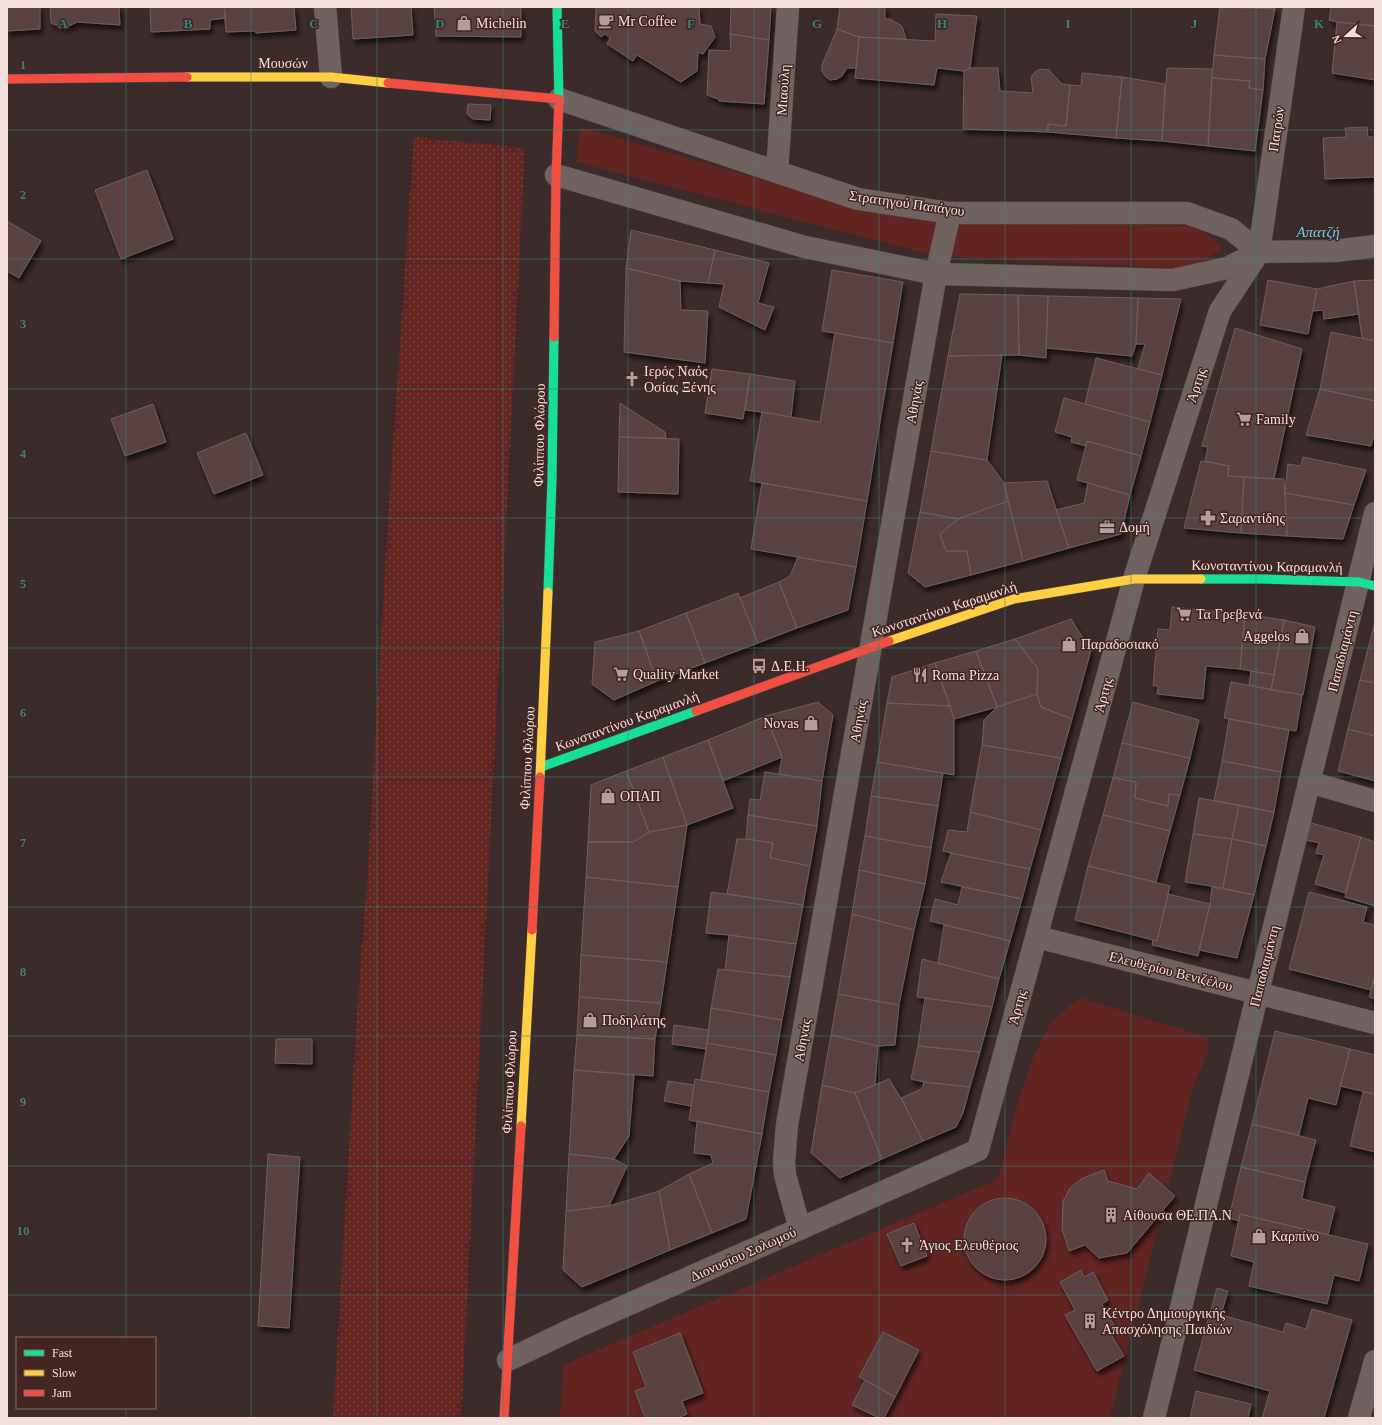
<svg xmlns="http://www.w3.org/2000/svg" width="1382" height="1425" viewBox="0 0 1382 1425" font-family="'Times New Roman',serif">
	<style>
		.grass { fill: url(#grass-dots) }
		.park { fill: #622521 }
		.building { fill: #5a4342; stroke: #6c5e5d; filter: url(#shadow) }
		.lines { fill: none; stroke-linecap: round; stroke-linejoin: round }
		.street-casing { stroke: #584948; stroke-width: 23 }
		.fast-casing { stroke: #584948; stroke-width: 10 }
		.slow-casing { stroke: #584948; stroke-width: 10 }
		.jam-casing { stroke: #584948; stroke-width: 10 }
		.street { stroke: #6f6261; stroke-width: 22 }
		.fast { stroke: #16e098; stroke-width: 9 }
		.slow { stroke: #ffcf43; stroke-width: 9 }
		.jam { stroke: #f24e42; stroke-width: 9 }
		.grid { fill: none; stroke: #31867e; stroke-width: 1; stroke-opacity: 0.55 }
		.labels { text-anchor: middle; stroke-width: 3; stroke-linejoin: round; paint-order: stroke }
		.poi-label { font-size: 14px; fill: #f2dedb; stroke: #432522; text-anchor: start }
		.street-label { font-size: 14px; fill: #f2dedb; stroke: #432522 }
		.water-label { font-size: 15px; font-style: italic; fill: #5dd6f7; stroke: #432522 }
		.grid-label { font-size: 13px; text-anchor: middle; font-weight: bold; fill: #31867e; stroke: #432522; stroke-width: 3; stroke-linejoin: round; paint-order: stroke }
	</style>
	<defs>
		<pattern id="grass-dots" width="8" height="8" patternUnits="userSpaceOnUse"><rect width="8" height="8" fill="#622521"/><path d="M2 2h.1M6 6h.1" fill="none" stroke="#794441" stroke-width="1.8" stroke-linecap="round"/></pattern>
		<filter id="shadow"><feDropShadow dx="2.5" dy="4.5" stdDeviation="2" flood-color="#0009"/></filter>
	</defs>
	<rect width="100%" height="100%" fill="#3b2b2a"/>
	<path class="grass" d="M414 137 525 148 461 1418H333L357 1014 368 868 387 533Z"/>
	<path class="park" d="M580 127 771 182 936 222 1196 226 1223 248 1191 269 935 256 576 162Z
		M1081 998 1209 1038 1208 1053 1193 1087 1110 1418H560L563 1365 998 1179 1017 1106 1033 1058 1051 1022 1072 1004Z"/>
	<path class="building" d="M7 7H40V29L7 31Z
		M50 7H119L120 25 77 22 67 27 56 25 51 23Z
		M150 7H224L226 18 210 20V29L151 32Z
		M224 7H294L296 30 256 33 255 31 226 32Z
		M351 7H411L413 35 353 39Z
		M434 7H521V37L436 36Z
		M596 7H699L700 24 711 26 715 37 703 54 698 52 697 71 681 82 637 55 633 61 607 44 610 38 605 34 601 37 595 31Z
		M731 7H771L769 40 730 34Z
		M840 7H885V19H890L902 26 906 39 859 37 837 29Z
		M1220 7 1275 9 1265 59 1214 55Z
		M1246 7H1275V9Z
		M1331 7H1375V26L1337 22 1329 20Z
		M936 14 977 16 970 68 964 71 937 68 934 85 855 78 859 37 935 41Z
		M1337 22 1375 26V80L1332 73Z
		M837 29 859 37 856 68H847L842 76 837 79 830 80 825 76 822 71V65Z
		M730 34 769 40 764 104 719 101 718 99 707 95 709 50 731 51Z
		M1214 55 1265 59 1263 90 1249 88 1250 81 1212 78Z
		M970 68H998L1000 91 1033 93 1031 78 1034 73 1040 69 1049 70 1062 84 1070 85 1066 126 1048 124V132L963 129 964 71Z
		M1167 68 1212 69 1208 146 1162 141Z
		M1082 73 1122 77 1116 138 1048 132V124L1066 126 1070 85 1081 86Z
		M1122 77 1165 84 1162 141 1116 138Z
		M1212 78 1250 81 1249 88 1263 90 1255 151 1208 146Z
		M468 104 491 105 490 120 473 119 467 114Z
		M1367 127 1368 137H1375V177L1325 179 1323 138 1346 137 1345 128Z
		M147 170 173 239 121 259 95 190Z
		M7 221 41 241 19 278 7 271Z
		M631 230 715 250 708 283 680 281 626 268Z
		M715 250 769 263 758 303 774 307 765 330 719 307 724 284 708 283Z
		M626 268 680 281 681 310 708 311 705 363 624 352Z
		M832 270 903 282 893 343 822 331Z
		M1268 280 1317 289 1308 334 1260 325Z
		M1375 280V341L1362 338 1354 281Z
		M1354 281 1359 314 1324 319 1323 310 1313 311 1317 289Z
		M960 294 1018 295 1019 355 948 356Z
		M1018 295 1048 296 1046 358 1019 355Z
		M1048 296 1138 298 1136 344 1132 356 1046 348Z
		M1138 298 1181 299 1162 375 1138 369 1145 344H1136Z
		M1235 328 1302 349 1274 479 1228 476 1229 466 1205 461 1208 447 1202 446Z
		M1331 332 1375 341V401L1320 389Z
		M835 333 893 343 867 501 750 481 762 412 820 422Z
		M1002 355 987 460 931 451 948 356Z
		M1096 358 1162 375 1150 422 1085 404Z
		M712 369 750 374 743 419 705 413Z
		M750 374 795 381 791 417 762 412 745 410Z
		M1320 389 1375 401V432L1371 446 1306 435Z
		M1064 398 1150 422 1141 456 1087 441 1086 446 1071 442 1072 437 1055 432Z
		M620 403 665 432 666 438 619 437Z
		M153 404 166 442 125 456 111 419Z
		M246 433 263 475 214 494 197 453Z
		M619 437 679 439 678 494 618 492Z
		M1087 441 1141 456 1130 495 1077 480Z
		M931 451 987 460 1004 483 1008 501 958 519 920 512Z
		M1303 457 1366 470 1354 505 1285 493 1288 464 1301 466Z
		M1201 461 1229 466 1228 476 1244 477 1241 533 1184 528Z
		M1244 477 1284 479 1287 536 1241 533Z
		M1047 481 1069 548 1023 561 1004 483Z
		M762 483 867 501 856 567 751 549Z
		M1088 483 1130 495 1121 534 1069 548 1056 510 1084 503Z
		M1285 493 1354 505 1343 539 1287 536Z
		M1008 501 1023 561 971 575 967 551H946L940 534 958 519Z
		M920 512 958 519 940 534 946 551H967L971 575 925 587 908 573Z
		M798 557 856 567 848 610 797 628 779 582 790 576Z
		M779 582 797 628 758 643 740 598Z
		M738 593 758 643 705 663 686 613Z
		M1172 607 1245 614 1240 669 1206 666 1203 699 1157 694 1158 686H1153L1158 629 1170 630Z
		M686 613 705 663 657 681 639 631Z
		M1245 614 1284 620 1274 675 1240 669Z
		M1071 619 1091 650 1072 719 1041 707 1037 694 1038 669 1015 639Z
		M1284 620 1315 627 1303 695 1271 690Z
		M1375 622V683L1360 680Z
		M639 631 657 681 614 700 592 684 595 642Z
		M1015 639 1038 669 1037 694 997 707 976 651Z
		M976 651 997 707 954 719 935 663Z
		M935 663 950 706 887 703 892 677Z
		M1251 671 1274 675 1271 690 1249 685Z
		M1360 680 1375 683V736L1348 729Z
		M1231 682 1302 695 1296 731 1224 718Z
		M1037 694 1041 707 1072 719 1061 758 982 745 984 720 997 707Z
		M818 702 833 715 822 781 779 774 782 757 766 716Z
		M1133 702 1199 720 1190 758 1122 743Z
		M887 703 950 706 954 719V775L877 762Z
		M766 716 782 757 723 781 708 740Z
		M1229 719 1289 730 1281 772 1222 761Z
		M1348 729 1375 736V781L1338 771Z
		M708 740 733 808 687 825 663 757Z
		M1122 743 1190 758 1180 795 1169 794 1168 806 1135 798 1136 782 1113 778Z
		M982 745 1061 758 1041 830 970 812Z
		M663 757 687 825 649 832 626 771Z
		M1222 761 1281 772 1274 812 1214 801Z
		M877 762 943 773 938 806 871 796Z
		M626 771 649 832 633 842H588L591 785Z
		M765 772 822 781 817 826 748 815 750 799 760 800Z
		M1113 778 1136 782 1135 798 1168 806 1169 794 1180 795 1170 831 1103 815Z
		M871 796 938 806 931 848 865 836Z
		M1199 798 1239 805 1232 839 1193 834Z
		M1239 805 1274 812 1266 846 1232 839Z
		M970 812 1041 830 1030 869 951 853 943 851 948 830 967 832Z
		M748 815 817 826 810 866 770 858 773 843 746 839Z
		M1103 815 1170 831 1156 882 1088 866Z
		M1311 823 1361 837 1345 893 1315 884 1324 855 1316 853 1319 843 1306 840Z
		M687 825 678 887 586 877 588 842H633L649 832Z
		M1193 834 1232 839 1223 888 1185 882Z
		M865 836 931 848 925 884 859 870Z
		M1361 837 1375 842V906L1345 897Z
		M737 839H746L773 843 770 858 810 866 803 905 727 894Z
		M1232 839 1266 846 1254 895 1223 888Z
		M951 853 1030 869 1022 899 941 882Z
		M1088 866 1170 886 1157 941 1075 920Z
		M859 870 925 884 914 930 852 914Z
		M586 877 678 887 667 962 581 955Z
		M962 887 1022 899 1010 941 930 921 935 899 958 905Z
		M1212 887 1254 895 1237 958 1199 950 1210 904Z
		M711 892 803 905 796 944 729 935 706 933Z
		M1309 892 1367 907 1363 922 1375 925V976L1371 990 1289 969Z
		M1168 894 1210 904 1198 956 1152 945 1153 940 1157 941Z
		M852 914 914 930 899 1005 838 994Z
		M944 925 1010 941 999 979 938 963Z
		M729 935 796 944 790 977 725 970Z
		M581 955 667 962 661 1003 579 997Z
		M922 959 999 979 992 1007 917 997Z
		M718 969 790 977 782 1020 711 1008Z
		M1375 976V999L1369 997Z
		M838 994 899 1005 895 1045 878 1046 831 1035Z
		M579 997 661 1003 655 1039 577 1035Z
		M925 998 992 1007 980 1052 918 1046Z
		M711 1008 782 1020 776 1055 707 1043Z
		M674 1025 709 1030 706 1049 672 1044Z
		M1275 1031 1350 1049 1336 1105 1308 1098 1299 1135 1252 1124Z
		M577 1035 655 1039 653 1076 574 1070Z
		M831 1035 878 1046 875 1085 855 1093 822 1085Z
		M276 1039H312V1064L275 1063Z
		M707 1043 776 1055 769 1092 701 1080Z
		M918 1046 980 1052 970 1087 924 1082 911 1079Z
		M1350 1049 1375 1055V1094L1340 1086Z
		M574 1070 634 1075 629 1136 614 1159 569 1154Z
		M695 1079 769 1092 762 1134 689 1120Z
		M889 1079 901 1098 923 1141 882 1159 855 1093Z
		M668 1081 694 1085 691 1106 664 1101Z
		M924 1082 970 1087 963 1113 956 1127 923 1141 901 1098 922 1089Z
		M822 1085 855 1093 882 1159 840 1178 811 1153Z
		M1363 1092 1375 1094V1152L1350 1146Z
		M697 1121 762 1134 746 1219 712 1233 689 1174 713 1163 711 1155 694 1153Z
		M1252 1124 1316 1140 1305 1182 1241 1167Z
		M268 1154 300 1157 289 1328 258 1326Z
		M569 1154 614 1159 627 1166 609 1206 566 1211Z
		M1241 1167 1305 1182 1302 1199 1335 1207 1328 1235 1240 1214 1239 1221 1229 1218Z
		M1104 1170 1108 1181 1137 1189 1149 1173 1175 1196 1127 1253 1099 1258 1085 1245 1069 1251 1062 1229 1063 1201 1070 1188 1081 1179Z
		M689 1174 712 1233 670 1250 659 1191Z
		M659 1191 670 1250 582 1287 563 1270 566 1211 609 1206Z
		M964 1239a41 41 0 1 1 82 0a41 41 0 1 1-82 0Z
		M1240 1214 1368 1244 1359 1281 1334 1275 1327 1304 1249 1286 1254 1262 1231 1256Z
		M914 1223 927 1256 901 1266 887 1234Z
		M1081 1270 1084 1277 1093 1272 1108 1300 1102 1304 1115 1327 1109 1331 1124 1356 1097 1371 1065 1315 1075 1310 1060 1282Z
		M1217 1288 1228 1291 1221 1315 1283 1332 1286 1323 1306 1329 1312 1309 1352 1320 1324 1418H1262L1270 1391 1194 1370Z
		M883 1332 919 1350 895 1397 859 1377Z
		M680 1333 703 1393 682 1401 687 1414 678 1418H645L635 1391 646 1387 633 1352Z
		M865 1380 895 1397 884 1418H879L852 1405Z
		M1196 1391 1251 1404 1248 1418H1190Z"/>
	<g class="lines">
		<g class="street-casing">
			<path id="street" d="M325 7 331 77
				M559 99 858 199 950 213H1187L1231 229 1259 252
				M777 172 788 7
				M556 175 805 247 936 274 1173 280 1227 268 1259 252 1335 251 1375 246
				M1309 782 1375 801
				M1037 937 1375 1023
				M800 1229 785 1175 784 1162 787 1125 936 274 950 213
				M508 1360 575 1328 978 1150 1134 579 1220 311 1259 252 1294 7
				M1154 1418 1375 513
				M1359 1418 1375 1361"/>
		</g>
		<g class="fast-casing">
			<path id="fast" d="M557 7 559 101
				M1201 579H1262L1359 582 1375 586
				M548 592 552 479 554 337
				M541 767 696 711"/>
		</g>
		<g class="slow-casing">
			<path id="slow" d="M187 77H331L388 83
				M889 641 1014 599 1134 579H1201
				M540 777 548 592
				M521 1126 532 930"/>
		</g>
		<g class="jam-casing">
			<path id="jam" d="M7 79 187 77
				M388 83 559 99
				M554 337 556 175 559 101
				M696 711 889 641
				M532 930 540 777
				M504 1418 521 1126"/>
		</g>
		<use href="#street" class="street"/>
		<use href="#fast" class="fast"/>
		<use href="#slow" class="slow"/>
		<use href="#jam" class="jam"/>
	</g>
	<path class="grid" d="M126 7V1338M251 7V1418M377 7V1418M503 7V1418M628 7V1418M754 7V1418M879 7V1418M1005 7V1418M1131 7V1418M1256 7V1418M7 130H1375M7 259H1375M7 389H1375M7 518H1375M7 648H1375M7 777H1375M7 907H1375M7 1036H1375M7 1166H1375M7 1295H1375M126 1408V1418"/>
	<defs>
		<g id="cafe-bare" transform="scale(1.2)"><path d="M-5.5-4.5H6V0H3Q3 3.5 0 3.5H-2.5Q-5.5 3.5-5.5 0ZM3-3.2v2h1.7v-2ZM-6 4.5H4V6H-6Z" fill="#b29f9d" stroke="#432522" stroke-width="2.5" paint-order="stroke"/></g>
		<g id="shop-bare" transform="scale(1.2)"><path d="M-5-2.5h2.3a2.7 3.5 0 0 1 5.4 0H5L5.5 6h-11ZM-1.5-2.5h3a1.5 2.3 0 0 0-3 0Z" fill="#b29f9d" stroke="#432522" stroke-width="2.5" paint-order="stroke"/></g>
		<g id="church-bare" transform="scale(1.2)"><path d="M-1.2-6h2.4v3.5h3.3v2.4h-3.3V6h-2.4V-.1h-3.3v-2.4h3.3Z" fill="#b29f9d" stroke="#432522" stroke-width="2.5" paint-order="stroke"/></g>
		<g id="supermarket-bare" transform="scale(1.2)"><path d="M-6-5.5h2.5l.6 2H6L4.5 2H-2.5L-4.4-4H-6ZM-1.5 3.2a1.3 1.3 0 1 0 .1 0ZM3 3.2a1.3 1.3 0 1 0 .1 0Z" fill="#b29f9d" stroke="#432522" stroke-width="2.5" paint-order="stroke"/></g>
		<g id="pharmacy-bare" transform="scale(1.2)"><path d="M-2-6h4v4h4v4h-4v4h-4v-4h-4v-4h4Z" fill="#b29f9d" stroke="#432522" stroke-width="2.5" paint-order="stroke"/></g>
		<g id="office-bare" transform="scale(1.2)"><path d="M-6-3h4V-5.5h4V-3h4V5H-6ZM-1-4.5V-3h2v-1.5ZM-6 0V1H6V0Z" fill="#b29f9d" stroke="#432522" stroke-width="2.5" paint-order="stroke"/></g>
		<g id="bus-bare" transform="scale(1.2)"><path d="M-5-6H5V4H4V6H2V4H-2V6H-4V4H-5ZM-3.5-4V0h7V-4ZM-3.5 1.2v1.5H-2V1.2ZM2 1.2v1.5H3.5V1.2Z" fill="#b29f9d" stroke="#432522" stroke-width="2.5" paint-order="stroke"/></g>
		<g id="restaurant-bare" transform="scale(1.2)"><path d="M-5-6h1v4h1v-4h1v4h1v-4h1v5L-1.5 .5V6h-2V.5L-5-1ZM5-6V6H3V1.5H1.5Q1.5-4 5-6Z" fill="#b29f9d" stroke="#432522" stroke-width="2.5" paint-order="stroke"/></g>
		<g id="building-bare" transform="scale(1.2)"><path d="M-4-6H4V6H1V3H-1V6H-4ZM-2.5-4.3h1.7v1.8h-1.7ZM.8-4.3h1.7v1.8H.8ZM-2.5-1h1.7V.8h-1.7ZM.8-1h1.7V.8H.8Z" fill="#b29f9d" stroke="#432522" stroke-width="2.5" paint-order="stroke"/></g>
	</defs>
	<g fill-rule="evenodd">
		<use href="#cafe-bare" x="606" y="21"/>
		<use href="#shop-bare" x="464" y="23"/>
		<use href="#church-bare" x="632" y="379"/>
		<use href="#supermarket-bare" x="1244" y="419"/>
		<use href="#pharmacy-bare" x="1208" y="518"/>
		<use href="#office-bare" x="1107" y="527"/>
		<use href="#supermarket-bare" x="1184" y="614"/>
		<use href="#shop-bare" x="1302" y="636"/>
		<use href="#shop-bare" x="1069" y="644"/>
		<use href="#bus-bare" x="759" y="666"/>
		<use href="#supermarket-bare" x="621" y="674"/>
		<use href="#restaurant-bare" x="920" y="675"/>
		<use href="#shop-bare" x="811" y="723"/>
		<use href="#shop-bare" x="608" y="796"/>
		<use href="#shop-bare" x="590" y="1020"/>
		<use href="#building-bare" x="1111" y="1215"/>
		<use href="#shop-bare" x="1259" y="1236"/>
		<use href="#church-bare" x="907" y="1245"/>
		<use href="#building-bare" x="1090" y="1321"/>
	</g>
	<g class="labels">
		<g class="poi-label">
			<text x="618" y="26">Mr Coffee</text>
			<text x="476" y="28">Michelin</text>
			<text x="644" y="376">Ιερός Ναός<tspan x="644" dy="16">Οσίας Ξένης</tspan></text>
			<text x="1256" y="424">Family</text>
			<text x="1220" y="523">Σαραντίδης</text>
			<text x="1119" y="532">Δομή</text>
			<text x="1196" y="619">Τα Γρεβενά</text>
			<text x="1290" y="641" text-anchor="end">Aggelos</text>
			<text x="1081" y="649">Παραδοσιακό</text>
			<text x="771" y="671">Δ.Ε.Η.</text>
			<text x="633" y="679">Quality Market</text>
			<text x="932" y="680">Roma Pizza</text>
			<text x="799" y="728" text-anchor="end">Novas</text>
			<text x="620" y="801">ΟΠΑΠ</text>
			<text x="602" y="1025">Ποδηλάτης</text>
			<text x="1123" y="1220">Αίθουσα ΘΕ.ΠΑ.Ν</text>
			<text x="1271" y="1241">Καρπίνο</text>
			<text x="919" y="1250">Άγιος Ελευθέριος</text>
			<text x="1102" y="1318">Κέντρο Δημιουργικής<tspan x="1102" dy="16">Απασχόλησης Παιδιών</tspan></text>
		</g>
		<g class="street-label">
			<text x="283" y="68">Μουσών</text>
			<text transform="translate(783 90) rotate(-86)" y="5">Μιαούλη</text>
			<text transform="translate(1276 129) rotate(-82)" y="5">Πατρών</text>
			<text transform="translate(907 203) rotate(8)" y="5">Στρατηγού Παπάγου</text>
			<text transform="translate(1196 385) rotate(-72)" y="5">Άρτης</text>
			<text transform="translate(914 402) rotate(-80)" y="5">Αθηνάς</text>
			<text transform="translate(539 435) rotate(-89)" y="5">Φιλίππου Φλώρου</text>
			<text transform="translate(1267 566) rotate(1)" y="5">Κωνσταντίνου Καραμανλή</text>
			<text transform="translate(944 609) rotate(-18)" y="5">Κωνσταντίνου Καραμανλή</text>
			<text transform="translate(1342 651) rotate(-76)" y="5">Παπαδιαμάντη</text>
			<text transform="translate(1103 695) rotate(-75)" y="5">Άρτης</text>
			<text transform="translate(627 721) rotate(-20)" y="5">Κωνσταντίνου Καραμανλή</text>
			<text transform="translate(858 721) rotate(-80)" y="5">Αθηνάς</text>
			<text transform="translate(527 758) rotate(-87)" y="5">Φιλίππου Φλώρου</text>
			<text transform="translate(1264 966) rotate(-76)" y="5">Παπαδιαμάντη</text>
			<text transform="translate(1171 971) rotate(14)" y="5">Ελευθερίου Βενιζέλου</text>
			<text transform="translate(1017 1007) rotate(-75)" y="5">Άρτης</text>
			<text transform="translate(802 1040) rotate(-80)" y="5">Αθηνάς</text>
			<text transform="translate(509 1082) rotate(-87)" y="5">Φιλίππου Φλώρου</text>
			<text transform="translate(743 1254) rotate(-24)" y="5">Διονυσίου Σολωμού</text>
		</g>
		<g class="water-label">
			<text x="1318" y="237">Απατζή</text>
		</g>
	</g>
	<g class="grid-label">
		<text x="63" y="28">A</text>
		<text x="188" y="28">B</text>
		<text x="314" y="28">C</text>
		<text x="440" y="28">D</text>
		<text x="565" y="28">E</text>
		<text x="691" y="28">F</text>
		<text x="817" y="28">G</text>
		<text x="942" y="28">H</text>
		<text x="1068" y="28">I</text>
		<text x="1194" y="28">J</text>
		<text x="1319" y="28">K</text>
		<text x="23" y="69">1</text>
		<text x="23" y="199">2</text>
		<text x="23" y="328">3</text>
		<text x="23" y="458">4</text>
		<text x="23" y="588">5</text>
		<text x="23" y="717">6</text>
		<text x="23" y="847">7</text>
		<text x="23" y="976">8</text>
		<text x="23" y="1106">9</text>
		<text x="23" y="1235">10</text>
	</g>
	<rect width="1382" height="1425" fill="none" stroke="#f2dedb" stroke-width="16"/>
	<rect x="16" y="1337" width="140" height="72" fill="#432522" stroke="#896f6c"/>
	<rect x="24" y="1350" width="20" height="6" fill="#16e098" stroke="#896f6c"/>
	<text x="52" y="1357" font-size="12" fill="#f2dedb">Fast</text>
	<rect x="24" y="1370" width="20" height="6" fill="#ffcf43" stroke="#896f6c"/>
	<text x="52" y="1377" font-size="12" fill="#f2dedb">Slow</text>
	<rect x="24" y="1390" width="20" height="6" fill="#f24e42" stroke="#896f6c"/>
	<text x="52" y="1397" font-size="12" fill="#f2dedb">Jam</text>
	<g transform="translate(1346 36) rotate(249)" stroke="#432522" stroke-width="3" paint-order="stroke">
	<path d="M0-3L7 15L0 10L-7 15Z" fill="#f2dedb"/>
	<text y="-6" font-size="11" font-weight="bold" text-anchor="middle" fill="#f2dedb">N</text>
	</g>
</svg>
